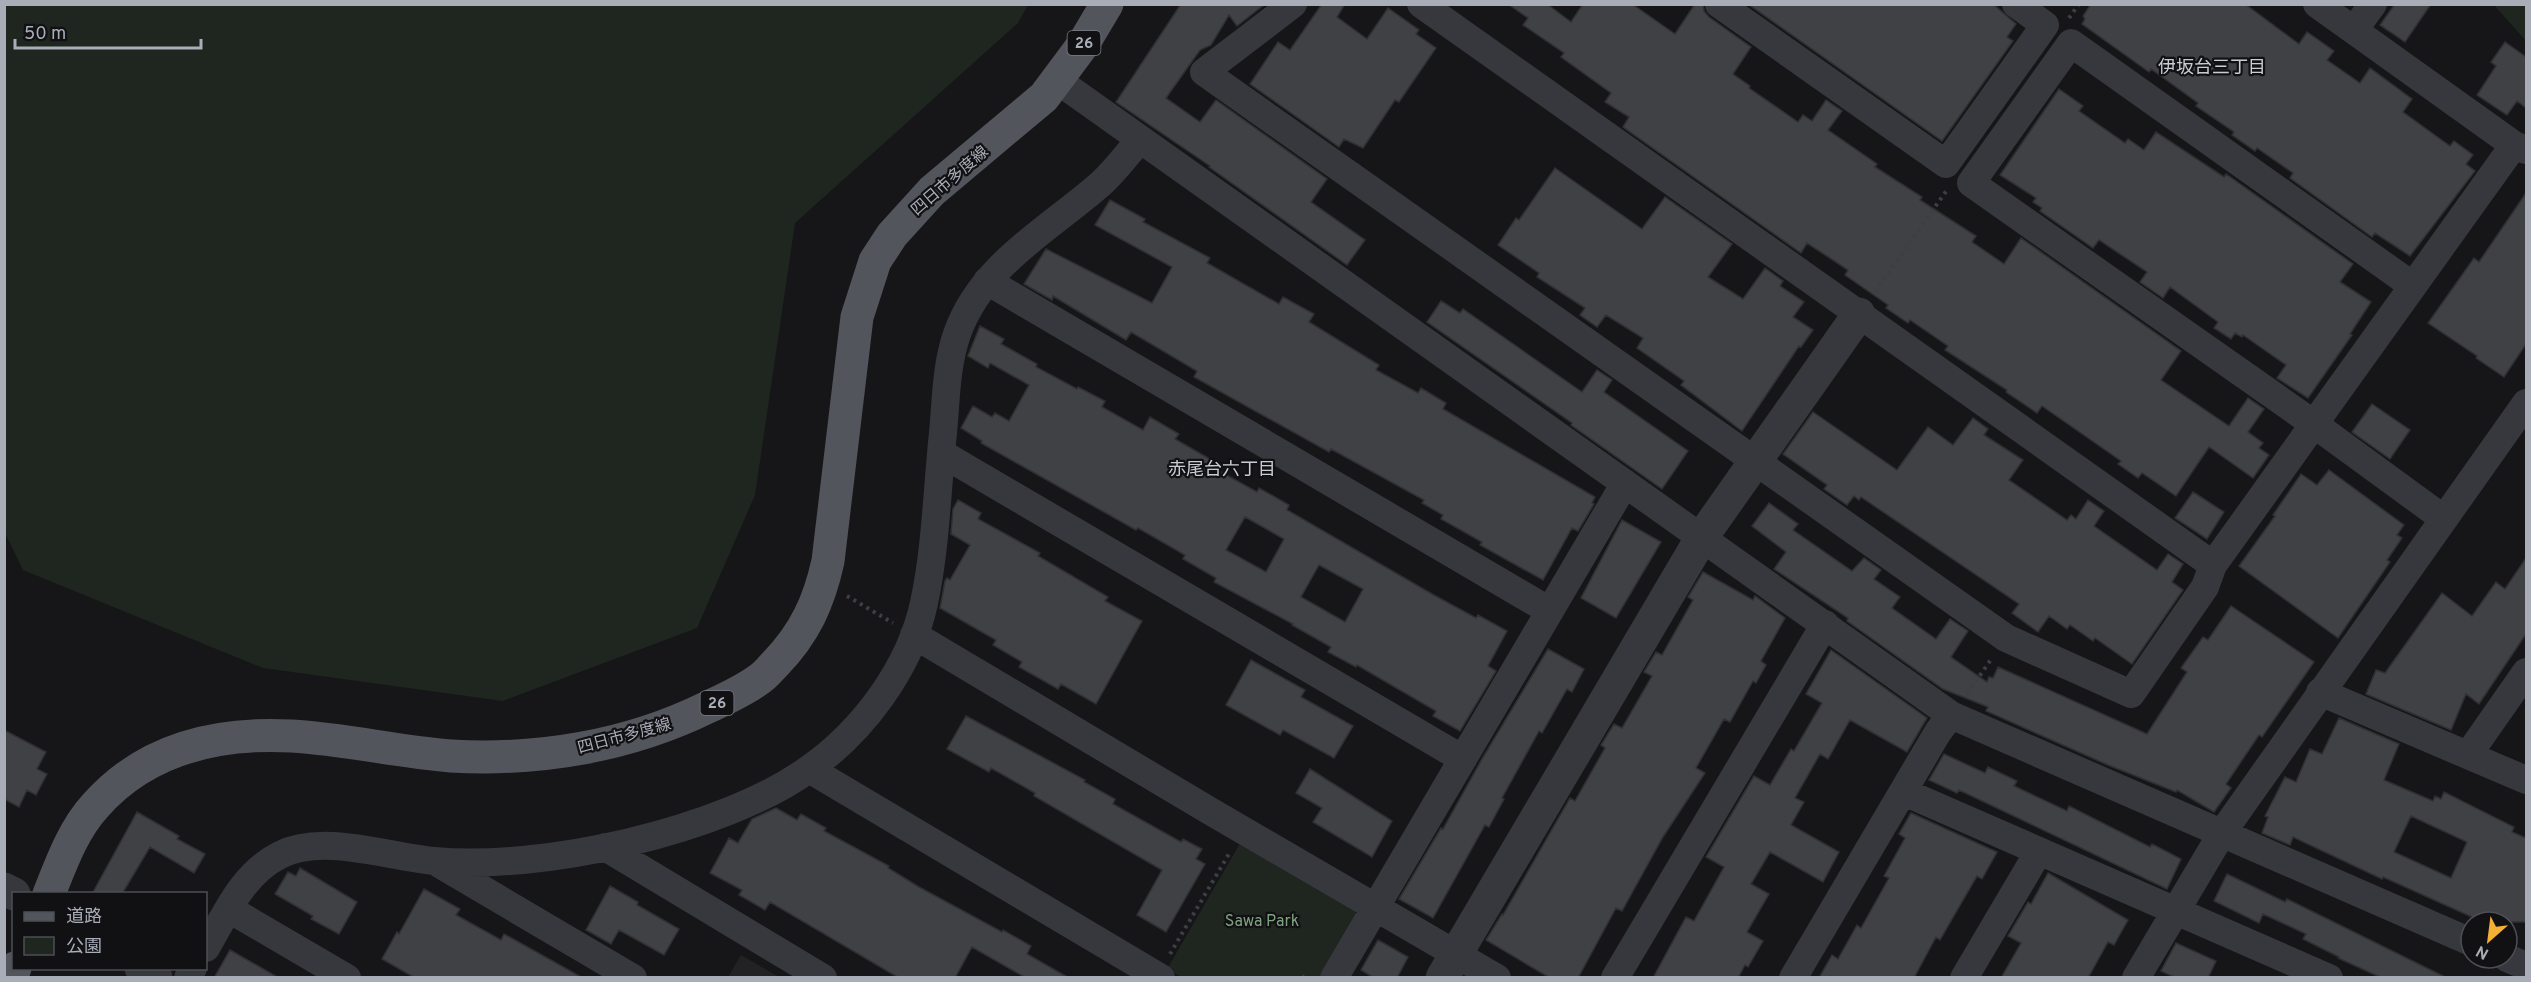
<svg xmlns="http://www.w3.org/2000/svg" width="2531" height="982" viewBox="0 0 2531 982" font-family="Overpass,'Noto Sans JP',sans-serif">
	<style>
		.built { fill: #222225 }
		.green { fill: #1e261f }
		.building { fill: #404145; stroke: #303034; stroke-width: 1.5; fill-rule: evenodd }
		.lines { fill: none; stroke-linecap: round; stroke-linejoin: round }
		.path { stroke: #3d3f44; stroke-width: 4; stroke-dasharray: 3 4.5; stroke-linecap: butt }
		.minor { stroke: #37383d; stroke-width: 28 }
		.tertiary { stroke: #37383d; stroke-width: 33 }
		.primary { stroke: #53555c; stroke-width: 33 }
		.labels { text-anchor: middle; stroke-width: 4.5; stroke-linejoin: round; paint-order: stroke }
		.shield { fill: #111113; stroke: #7b7e86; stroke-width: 1.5 }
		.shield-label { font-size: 15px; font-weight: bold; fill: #a8adb8 }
		.street-label { font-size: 16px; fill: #a8adb8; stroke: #111113 }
		.park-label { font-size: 16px; fill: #7fa381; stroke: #111113 }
		.neighbourhood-label { font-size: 18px; fill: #c9ccd4; stroke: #111113 }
	</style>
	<rect width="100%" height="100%" fill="#161618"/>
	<path class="built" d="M741 955 779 977H728Z"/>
	<path class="green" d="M4 5 5 4 1028 5 1018 23 795 223 755 495 697 628 503 701 263 668 23 570 4 531Z
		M2494 5H2526V41Z
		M1242 840 1354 908 1357 916 1320 977H1181L1167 969Z"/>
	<path class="building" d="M1181 4H1265L1237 26 1229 15 1211 45 1200 50 1166 98 1200 122 1216 100 1327 179 1311 202 1365 240 1347 265 1209 167 1210 166 1116 102Z
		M1322 4H1345L1337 17 1367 39 1388 8 1419 30 1416 34 1436 48 1399 102 1395 100 1363 148 1344 139 1339 147 1250 84 1278 42 1290 50Z
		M1508 4H1547L1571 22 1583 4H1632L1675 34 1695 4H1703L1704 11 1709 17 1751 47 1733 74 1750 86 1749 88 1798 122 1803 115 1812 121 1826 100 1842 111 1828 130 1877 164 1875 167 1922 197 1920 200 1976 236 1972 242 2004 264 2021 238 2181 351 2161 380 2229 426 2248 398 2264 409 2248 432 2263 443 2259 448 2269 455 2253 478 2209 447 2176 496 2142 473 2138 478 2118 464 2121 461 2042 406 2037 413 2006 392 2007 390 1945 350 1948 346 1910 320 1908 323 1886 308 1888 305 1845 275 1848 270 1807 243 1801 253 1623 127 1629 117 1605 102 1611 93 1561 57 1564 53 1523 25 1528 18Z
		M1748 4H1993L2016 24 2007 37 2013 41 1942 141Z
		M2091 4H2245L2299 44 2307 32 2334 51 2327 60 2360 83 2370 68 2412 99 2403 112 2450 146 2454 141 2473 155 2466 164 2475 171 2410 256 2375 233 2372 237 2290 178 2293 173 2257 148 2255 151 2232 135 2234 132 2196 106 2198 103 2151 69 2149 72 2082 24 2085 19 2083 16Z
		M2395 4H2431L2405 42 2380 25Z
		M2505 42 2526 57V108L2517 101 2507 115 2477 95 2496 66 2491 62Z
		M2059 89 2083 106 2079 111 2125 143 2128 139 2144 150 2156 132 2224 177 2226 174 2353 264 2340 282 2371 302 2350 334 2352 335 2308 398 2277 378 2286 365 2243 335 2242 337 2235 333 2231 339 2214 328 2218 322 2170 287 2163 298 2140 282 2147 272 2099 240 2093 248 2040 211 2042 208 2033 202 2036 198 2000 175Z
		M1555 168 1642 229 1665 197 1732 244 1708 277 1743 299 1765 268 1783 281 1780 286 1804 302 1793 317 1813 330 1801 347 1799 346 1742 431 1681 385 1684 381 1637 348 1643 338 1606 315 1597 327 1580 315 1585 308 1537 277 1539 273 1498 245 1516 218 1519 220Z
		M2526 193V344L2504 377 2476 358 2477 356 2428 323 2474 258 2479 262Z
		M1110 200 1145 219 1143 222 1210 258 1207 263 1279 304 1283 297 1314 314 1309 322 1379 365 1376 370 1418 393 1421 388 1446 403 1443 409 1595 497 1592 503 1594 504 1578 531 1572 528 1543 580 1480 545 1482 542 1441 519 1443 515 1422 503 1424 500 1331 449 1329 452 1194 377 1197 371 1131 332 1126 340 1053 296 1052 300 1024 284 1046 249 1152 303 1172 267 1095 225Z
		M1441 301 1460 313 1463 309 1582 392 1597 370 1612 380 1604 392 1688 451 1662 489 1571 425 1572 423 1427 322Z
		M980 326 1004 339 1001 344 1037 364 1036 367 1077 389 1078 387 1105 401 1102 407 1143 430 1150 417 1179 434 1175 439 1215 462 1212 467 1257 492 1259 488 1289 505 1287 510 1432 594 1476 618 1478 615 1507 631 1488 666 1496 671 1460 731 1433 716 1436 711 1357 665 1356 667 1328 652 1331 647 1292 625 1293 624 1214 582 1216 578 1183 559 1185 555 1138 528 1136 530 981 443 982 441 961 428 973 406 992 417 995 413 1009 421 1029 385 990 363 988 368 968 356ZM1245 517 1284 539 1266 572 1226 550ZM1319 565 1363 589 1345 622 1301 597Z
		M2372 404 2410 430 2390 459 2352 432Z
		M1813 412 1897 470 1928 427 1953 445 1973 418 1988 429 1984 435 2023 460 2009 480 2067 520 2071 515 2076 519 2088 500 2104 511 2094 526 2157 570 2168 554 2183 564 2172 582 2183 590 2132 664 2095 638 2093 641 2070 625 2067 629 2049 616 2038 632 2012 613 2019 604 1861 497 1859 500 1854 496 1847 505 1824 489 1827 485 1783 454Z
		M2329 470 2404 525 2397 535 2402 538 2387 560 2390 562 2338 638 2239 566 2275 516 2273 515 2301 474 2317 485Z
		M2193 492 2224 512 2207 539 2175 518Z
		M958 500 981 513 978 519 1040 553 1038 556 1108 597 1105 601 1142 621 1096 704 1061 684 1058 689 1019 667 1022 662 993 645 996 640 940 608 945 581 947 578 950 580 970 545 951 534 953 509Z
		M1769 503 1798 524 1793 530 1852 571 1864 558 1881 570 1874 579 1900 597 1892 608 1936 639 1950 619 1968 631 1951 657 1987 682 1989 677 1993 678 1998 667 2147 734 2187 672 2181 668 2203 637 2208 640 2231 606 2314 662 2262 737 2259 735 2226 784 2231 788 2214 812 2177 790 2176 792 2108 765 1986 711 1988 707 1943 689 1847 621 1848 618 1774 569 1786 552 1752 526Z
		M1622 520 1661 542 1616 618 1581 598Z
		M2526 558V634L2479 704 2466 694 2451 730 2366 694 2376 670 2385 673 2442 593 2472 616 2496 582 2505 589Z
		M1703 572 1753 600 1755 596 1785 618 1761 661 1766 665 1756 683 1753 681 1730 722 1724 719 1696 768 1705 773 1663 837 1622 911 1616 908 1578 978H1550L1486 940 1502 914 1503 915 1570 798 1575 801 1605 748 1601 745 1614 724 1622 728 1652 676 1644 672 1656 652 1662 655 1693 600 1688 597Z
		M1548 649 1584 669 1572 692 1567 689 1542 733 1539 731 1502 798 1504 799 1489 827 1485 825 1433 918 1399 899 1441 828 1443 829 1482 759Z
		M1831 650 1927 718 1907 752 1850 720 1828 759 1820 754 1795 798 1804 802 1791 825 1839 852 1823 882 1770 852 1751 884 1769 894 1747 932 1763 941 1748 967 1745 965 1738 978H1653L1686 917 1694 921 1724 867 1706 857 1754 776 1770 785 1791 749 1794 751 1822 703 1806 694Z
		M1251 660 1305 690 1301 697 1353 726 1334 758 1283 730 1280 735 1226 705Z
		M966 716 1085 780 1084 782 1115 799 1113 804 1181 842 1183 839 1202 849 1196 859 1205 864 1166 932 1137 915 1162 870 1034 796 1035 793 991 768 989 772 947 749Z
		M2339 718 2399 744 2384 780 2433 801 2435 796 2441 799 2444 792 2514 827 2512 832 2526 838V922H2483L2383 877 2382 879 2293 837 2290 845 2262 833 2268 817 2265 816 2285 777 2296 782 2310 749 2322 754ZM2411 816 2467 842 2451 878 2394 852Z
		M4 730 46 752 37 769 47 774 36 795 27 790 19 807 4 799Z
		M1944 754 1985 773 1988 767 2017 781 2014 786 2067 811 2069 806 2150 847 2152 844 2181 859 2167 889 1959 790 1957 793 1929 780Z
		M1310 769 1392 821 1372 857 1313 822 1322 808 1296 793Z
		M776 808 797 820 801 814 826 828 824 831 889 866 888 868 919 887 1002 932 1003 930 1031 946 1027 954 1069 978H1026L972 947 955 978H899L770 902 765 910 739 895 742 890 710 873 729 838 738 843 752 819Z
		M137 812 179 836 177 839 205 854 194 873 150 847 122 894H92Z
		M1911 813 1997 852 1982 879 1977 876 1940 940 1936 937 1914 978H1819L1832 955 1838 959 1857 925 1861 928 1889 878 1884 876 1905 838 1899 834Z
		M300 868 357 902 339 934 311 919 313 916 275 894 288 872 296 876Z
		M2048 873 2128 920 2114 945 2108 942 2088 978H2001L2021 943 2008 936 2028 902 2031 904Z
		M2227 874 2285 902 2287 899 2447 978H2382L2338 958 2339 957 2303 939 2306 934 2263 914 2259 923 2214 901Z
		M610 886 638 902 637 905 679 929 664 955 619 930 611 944 586 930Z
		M424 889 460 909 456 915 501 940 504 934 583 978H415L382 959 397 932 399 934Z
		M1378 940 1408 957 1397 978H1374L1361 970Z
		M2176 943 2216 961 2208 978H2176L2161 971Z
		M230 950 279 978H214Z"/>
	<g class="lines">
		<path class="path" d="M2069 18 2079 4
			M1875 292 1947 190
			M847 596 893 623
			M1967 694 1992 658
			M1170 954 1230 852
			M1302 976 1304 978"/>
		<path class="minor" d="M1293 4 1204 72 2006 638 2131 694 2205 587 2213 565 2514 145
			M1421 4 2213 565
			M1719 4 1946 164 2045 25 2016 4
			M2317 4 2514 145 2526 150
			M2354 30 2373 4
			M1057 80 1951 715 2471 942
			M987 281 1550 611
			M2413 286 2071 43 1971 183 2314 424 2444 519
			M941 453 1463 759
			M914 635 1210 811 1497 978
			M2320 692 2526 780
			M2468 755 2526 672
			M809 769 1161 978
			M1904 792 2329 978
			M605 847 823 978
			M436 862 633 978
			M229 909 347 978
			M206 948C226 914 242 874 280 855 323 833 388 857 434 861 541 871 721 832 809 769 863 731 910 668 924 603 936 547 937 489 943 433 946 401 946 365 957 334 981 266 1046 231 1097 187 1113 174 1126 155 1140 140
			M2507 958 2526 966
			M188 978 193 968
			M1334 978 1625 483
			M1615 978 1825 624
			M1793 978 1938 732 1951 715
			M1964 978 2039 851
			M2136 978 2222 833 2526 403"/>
		<path class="tertiary" d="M4 889 14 894
			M141 968 156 978
			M1442 978 1702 537 1859 314"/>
		<path class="primary" d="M49 894C61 864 73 830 95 806 146 748 218 732 292 736 345 739 398 752 451 756 539 761 629 746 708 707 725 699 743 691 758 680 765 676 770 669 775 664 805 633 819 602 828 561L857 317 875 261 892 235 932 191 1044 97 1082 46 1107 4
			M11 978 15 968"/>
	</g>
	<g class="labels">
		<g class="shield">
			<rect x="1067.5" y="31" width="33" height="24" rx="4.5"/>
			<rect x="700.5" y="691" width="33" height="24" rx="4.5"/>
		</g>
		<g class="shield-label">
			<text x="1084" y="48">26</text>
			<text x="717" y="708">26</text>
		</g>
		<g class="street-label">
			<text transform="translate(949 180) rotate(-41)" y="6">四日市多度線</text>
			<text transform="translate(624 735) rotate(-15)" y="6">四日市多度線</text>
		</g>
		<g class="park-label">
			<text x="1262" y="926">Sawa Park</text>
		</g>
		<g class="neighbourhood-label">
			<text x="2212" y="73">伊坂台三丁目</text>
			<text x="1222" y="475">赤尾台六丁目</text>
		</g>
	</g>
	<rect width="2531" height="982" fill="none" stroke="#a8adb8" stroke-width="12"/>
	<rect x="12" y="892" width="195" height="78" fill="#111113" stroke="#4d4f55" stroke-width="1.5"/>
	<rect x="24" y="912" width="30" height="9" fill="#53555c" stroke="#4d4f55" stroke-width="1.5"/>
	<text x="66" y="922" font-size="18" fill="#a8adb8">道路</text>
	<rect x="24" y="937" width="30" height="18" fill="#1e261f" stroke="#4d4f55" stroke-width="1.5"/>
	<text x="66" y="952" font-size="18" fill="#a8adb8">公園</text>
	<g transform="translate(2489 940) rotate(208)"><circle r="28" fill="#111113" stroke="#4d4f55" stroke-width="1.5"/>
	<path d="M0-4.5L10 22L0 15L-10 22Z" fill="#f2b134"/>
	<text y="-9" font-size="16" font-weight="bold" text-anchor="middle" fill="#a8adb8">N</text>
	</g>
	<path d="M15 39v9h186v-9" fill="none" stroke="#a8adb8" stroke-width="3"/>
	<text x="24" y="39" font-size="18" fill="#a8adb8" stroke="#111113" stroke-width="4.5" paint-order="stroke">50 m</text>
</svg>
